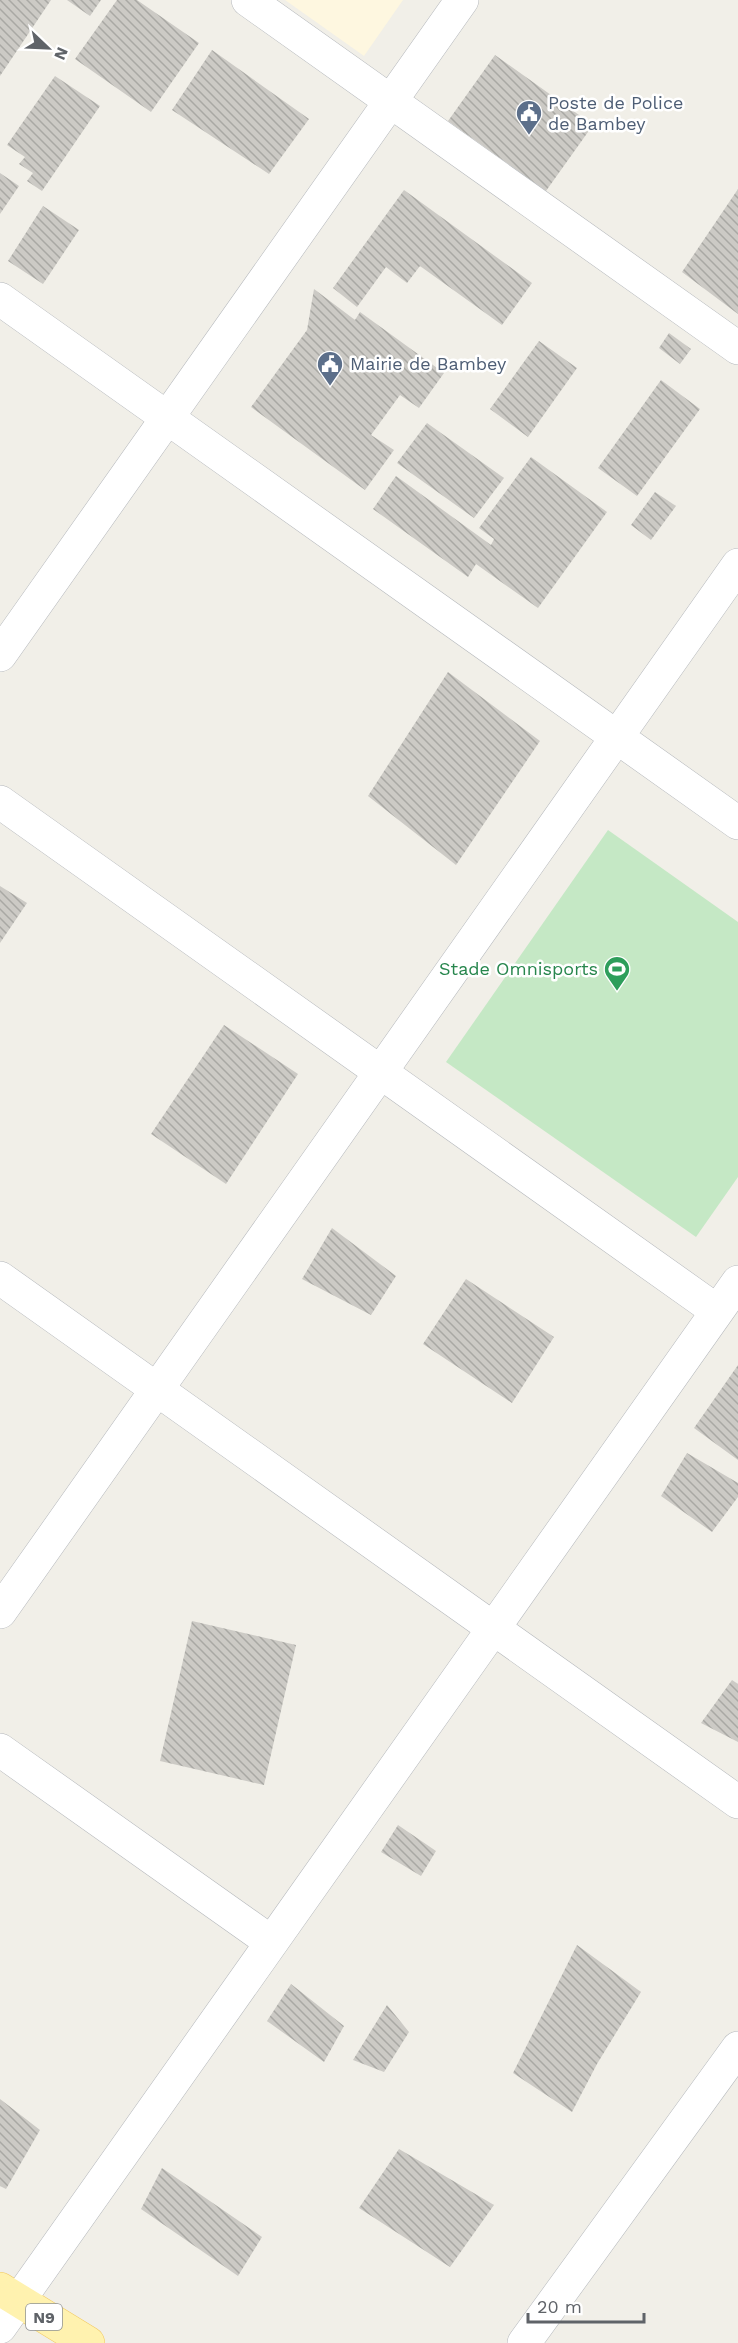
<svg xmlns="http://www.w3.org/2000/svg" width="738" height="2343" viewBox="0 0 738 2343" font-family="'Work Sans',sans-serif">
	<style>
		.commercial { fill: #fef7e0 }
		.grass { fill: #c5e8c5 }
		.building { fill: url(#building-back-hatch) }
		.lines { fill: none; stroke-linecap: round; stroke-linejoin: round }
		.street-casing { stroke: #b5b8bc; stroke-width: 34 }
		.primary-casing { stroke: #f2c960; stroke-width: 34 }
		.street { stroke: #fff; stroke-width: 33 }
		.primary { stroke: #fff2af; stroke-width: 33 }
		.labels { text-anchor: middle; stroke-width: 5; stroke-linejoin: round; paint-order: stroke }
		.shield { fill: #fff; stroke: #8f9295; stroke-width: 1.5 }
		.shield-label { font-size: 16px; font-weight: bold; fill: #5f6368 }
		.service-label { font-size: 18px; fill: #4e5e75; stroke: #fff; text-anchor: start }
		.leisure-label { font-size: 18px; fill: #27864d; stroke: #fff; text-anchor: end }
	</style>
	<defs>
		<pattern id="building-back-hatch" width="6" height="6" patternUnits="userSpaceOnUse" patternTransform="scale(1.5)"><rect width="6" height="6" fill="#cccac5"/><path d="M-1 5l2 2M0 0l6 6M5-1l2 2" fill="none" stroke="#a9a8a4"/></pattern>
	</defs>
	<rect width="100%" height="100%" fill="#f1efe8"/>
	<path class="commercial" d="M285 0H403L364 56Z"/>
	<path class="grass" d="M608 830 738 922V1177L696 1237 446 1062Z"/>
	<path class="building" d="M0 0H51L0 76Z
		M67 0H101L90 16Z
		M117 0H137L199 43 151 112 75 59Z
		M212 50 309 119 269 174 172 110Z
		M495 55 593 125 546 191 448 121Z
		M55 76 100 106 42 191 27 181 33 173 19 164 25 157 7 145Z
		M0 173 19 186 0 214Z
		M738 189V314L682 272Z
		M404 190 532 283 502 325 420 266 407 283 386 267 357 307 333 288Z
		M43 206 79 230 43 284 8 261Z
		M314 289 355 320 360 312 444 373 419 408 400 395 371 435 394 450 365 490 251 407 307 330Z
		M669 333 691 349 680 364 659 348Z
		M539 341 577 368 528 437 490 409Z
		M661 380 700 409 637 496 598 468Z
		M427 423 504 478 474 518 397 463Z
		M531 457 607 512 538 608 476 564 468 577 373 509 396 476 491 545 494 539 479 528Z
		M655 492 676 506 651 540 631 525Z
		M448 672 540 741 456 865 368 796Z
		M0 886 27 903 0 943Z
		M224 1025 298 1074 226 1184 151 1134Z
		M332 1228 396 1276 371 1315 302 1279Z
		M466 1279 554 1337 512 1403 423 1344Z
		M738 1365V1460L694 1428Z
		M687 1453 738 1483V1497L712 1532 661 1496Z
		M192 1621 296 1645 264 1785 160 1761Z
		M732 1680 738 1684V1742L701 1723Z
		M398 1825 436 1851 421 1876 381 1852Z
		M577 1945 641 1992 597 2064 572 2112 513 2073Z
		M291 1984 344 2026 324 2062 267 2021Z
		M387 2005 409 2032 384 2072 353 2060Z
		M0 2099 40 2130 6 2189 0 2186Z
		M399 2149 494 2205 450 2267 359 2208Z
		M162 2168 262 2237 238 2276 141 2209Z"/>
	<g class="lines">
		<g class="street-casing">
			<path id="street" d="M248 0 738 348
				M0 299 738 823
				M0 655 462 0
				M0 802 717 1311
				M0 1278 738 1802
				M0 1612 738 565
				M0 1750 271 1942
				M0 2327 738 1282
				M524 2343 738 2048"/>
		</g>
		<g class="primary-casing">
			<path id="primary" d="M0 2289 88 2343"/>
		</g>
		<use href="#street" class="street"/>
		<use href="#primary" class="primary"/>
	</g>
	<defs>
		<g id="civic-pin" transform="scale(1.35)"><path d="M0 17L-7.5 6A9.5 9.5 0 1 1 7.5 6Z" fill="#5c6f8a" stroke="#fff"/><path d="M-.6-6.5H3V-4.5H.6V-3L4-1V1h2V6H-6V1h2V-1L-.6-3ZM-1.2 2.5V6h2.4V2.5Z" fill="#fff"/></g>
		<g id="stadium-pin" transform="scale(1.35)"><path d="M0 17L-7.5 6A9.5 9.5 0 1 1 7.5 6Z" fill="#2e9e5b" stroke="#fff"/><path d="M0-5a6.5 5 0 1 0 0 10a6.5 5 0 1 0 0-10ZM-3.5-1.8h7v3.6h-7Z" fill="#fff"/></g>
	</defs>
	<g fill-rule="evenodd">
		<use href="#civic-pin" x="529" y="113"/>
		<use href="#civic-pin" x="330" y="364"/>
		<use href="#stadium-pin" x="617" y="969"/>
	</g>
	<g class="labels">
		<rect class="shield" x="26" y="2304" width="36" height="26" rx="4.5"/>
		<g class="shield-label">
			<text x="44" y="2323">N9</text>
		</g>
		<g class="service-label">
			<text x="548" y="109">Poste de Police<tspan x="548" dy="21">de Bambey</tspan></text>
			<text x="350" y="370">Mairie de Bambey</text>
		</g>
		<g class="leisure-label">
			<text x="598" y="975">Stade Omnisports</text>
		</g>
	</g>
	<g transform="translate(48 48) rotate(113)" stroke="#ffffff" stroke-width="4.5" paint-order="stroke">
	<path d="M0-4.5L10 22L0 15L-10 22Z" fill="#5f6368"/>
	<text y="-9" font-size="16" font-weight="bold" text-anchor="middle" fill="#5f6368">N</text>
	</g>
	<path d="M528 2313v9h116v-9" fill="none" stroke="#5f6368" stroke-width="3"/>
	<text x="537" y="2313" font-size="18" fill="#5f6368" stroke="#ffffff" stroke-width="4.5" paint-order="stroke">20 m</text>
</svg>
